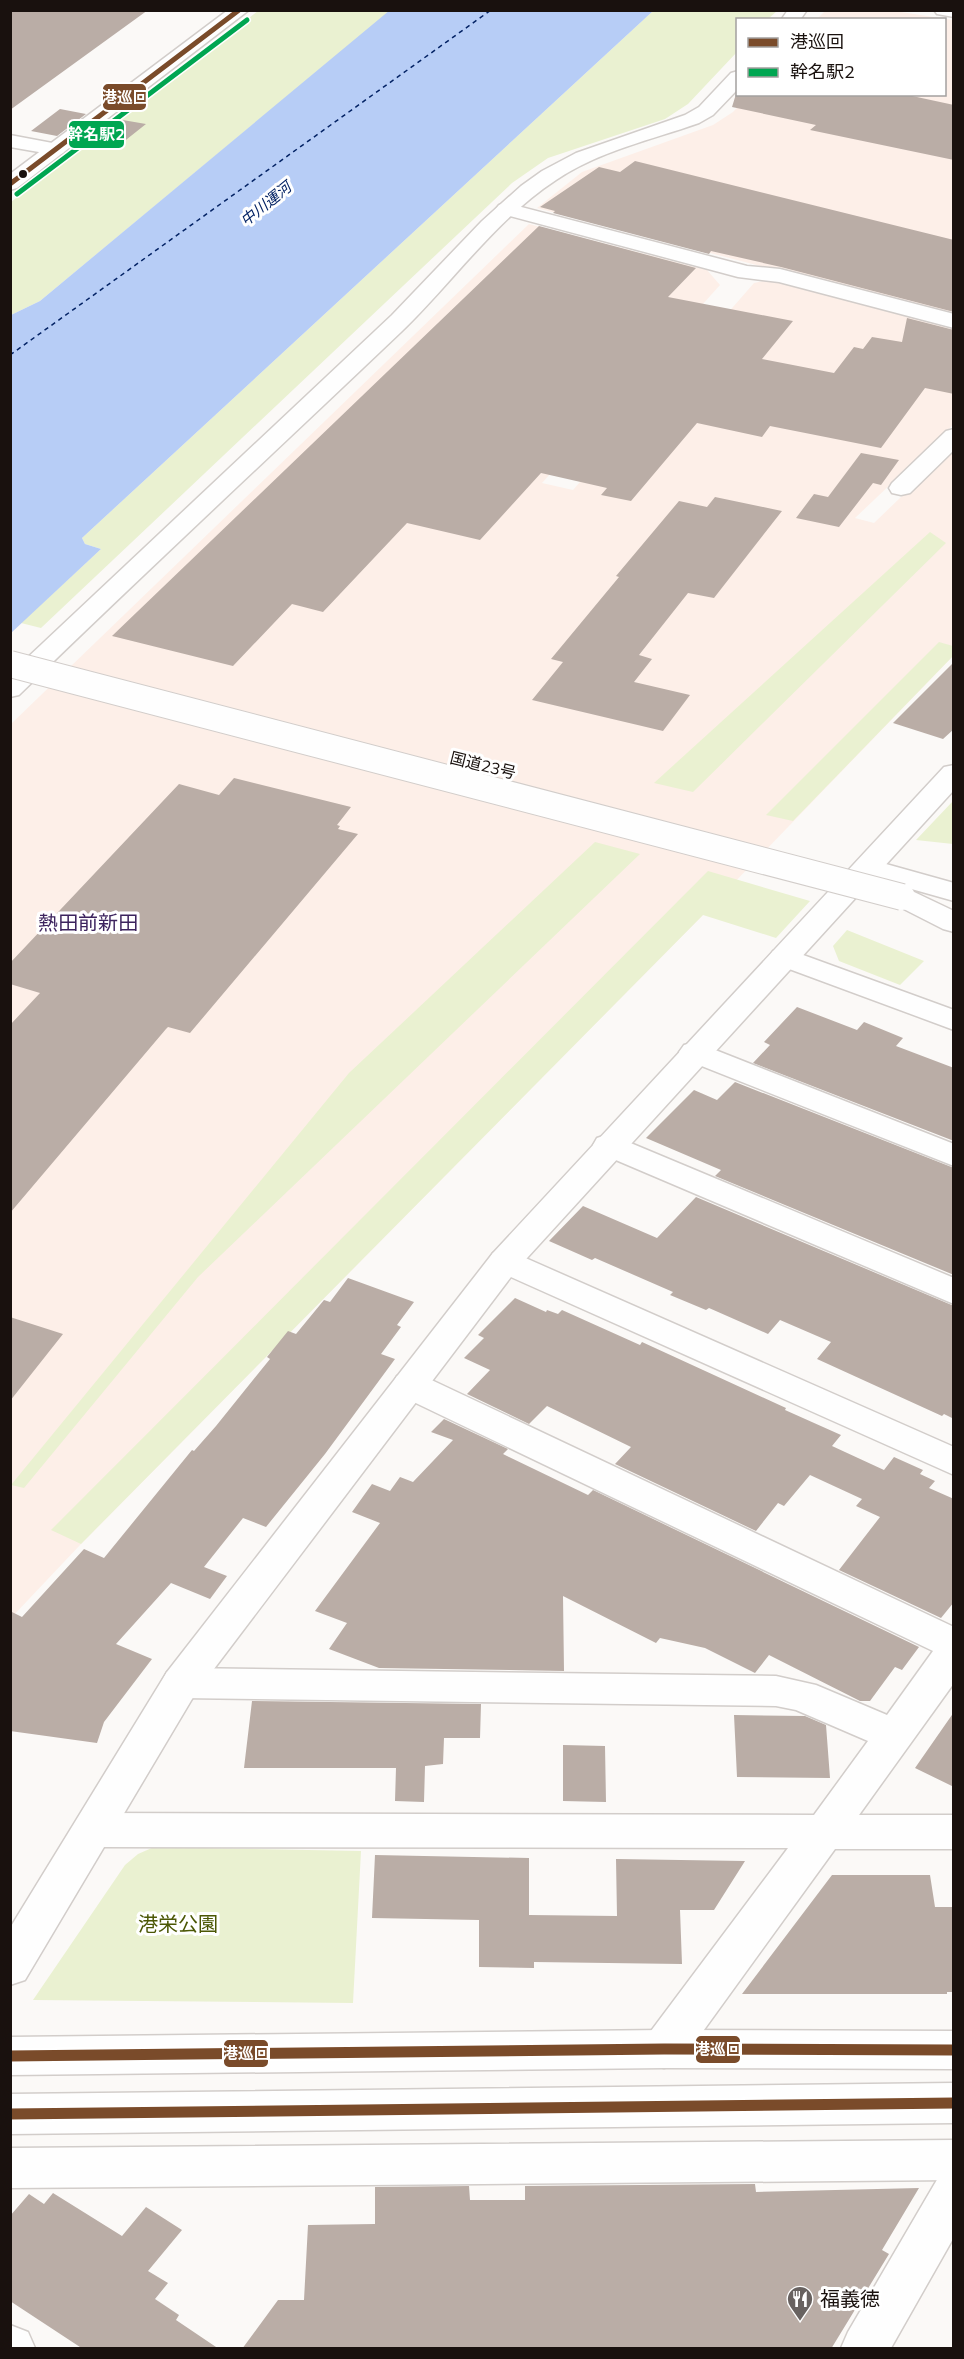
<svg xmlns="http://www.w3.org/2000/svg" width="964" height="2359" viewBox="0 0 964 2359" font-family="Mulish,'Noto Sans JP',sans-serif">
	<style>
		.built { fill: #fdefe8 }
		.green { fill: #eaf1d1 }
		.water { fill: #b7cdf6 }
		.lines { fill: none; stroke-linecap: round; stroke-linejoin: round }
		.ferry { stroke: #032264; stroke-width: 1.5; stroke-dasharray: 4.5 4; stroke-linecap: butt }
		.building { fill: #baada6 }
		.minor-casing { stroke: #d2cdca; stroke-width: 3 }
		.tertiary-casing { stroke: #d2cdca; stroke-width: 3 }
		.primary-casing { stroke: #d2cdca; stroke-width: 3 }
		.trunk-casing { stroke: #d2cdca; stroke-width: 3 }
		.minor { fill: #fefefe; fill-rule: evenodd }
		.tertiary { fill: #fefefe; fill-rule: evenodd }
		.primary { fill: #fefefe; fill-rule: evenodd }
		.trunk { fill: #fefefe; fill-rule: evenodd }
		.trunk-bridge-casing { stroke: #d2cdca; stroke-width: 28; stroke-linecap: butt }
		.trunk-bridge { stroke: #fefefe; stroke-width: 26 }
		.bus-1-far1-casing { stroke: #fff; stroke-width: 8 }
		.bus-1-casing { stroke: #fff; stroke-width: 16 }
		.bus-2-casing { stroke: #fff; stroke-width: 8 }
		.bus-1-far1 { stroke: #7a4b2a; stroke-width: 5 }
		.bus-1 { stroke: #7a4b2a; stroke-width: 11 }
		.bus-2 { stroke: #00a651; stroke-width: 5 }
		.bus-dot { fill: #19110e; stroke: #fff; stroke-width: 2 }
		.labels { text-anchor: middle; stroke-width: 6; stroke-linejoin: round; paint-order: stroke }
		.far-water-label { font-size: 15px; font-style: italic; fill: #032264; stroke: #fff }
		.street-label { font-size: 16px; fill: #19110e; stroke: #fff }
		.quarter-label { font-size: 20px; fill: #3d245e; stroke: #fff }
		.near-park-label { font-size: 20px; fill: #4b5705; stroke: #fff }
		.near-poi-label { font-size: 20px; fill: #19110e; stroke: #fff; text-anchor: start }
		.line-badge { stroke: #fff; stroke-width: 2 }
		.badge-label { font-size: 16px; text-anchor: middle; font-weight: bold; fill: #fff }
	</style>
	<rect width="100%" height="100%" fill="#fbf9f7"/>
	<path class="built" d="M888 10 953 20V316L537 208 582 172 713 125 733 112 749 95 944 94V20L817 19 825 11Z
		M529 224 707 270 720 285 542 483 573 490 754 283 771 279 953 326V425L855 518 874 523 953 447V656L703 915 81 1544 11 1618V724Z"/>
	<path class="green" d="M258 11H390L40 301 11 315V202Z
		M653 11H777L768 19 738 20 737 52 688 104 665 119 548 158 512 183 41 628 21 623 101 549 85 544 82 538Z
		M930 532 946 543 693 792 654 783Z
		M939 642 953 646V656L793 821 766 815Z
		M953 801V844L916 840Z
		M595 842 640 854 198 1277 24 1488 11 1485 349 1073Z
		M708 871 810 901 776 938 703 915 81 1544 51 1530Z
		M847 930 924 961 900 985 839 961 833 946Z
		M154 1847 361 1851 353 2003 33 2000 125 1865 138 1854Z"/>
	<path class="water" d="M390 10 653 11 82 538 85 544 101 549 11 633V315L40 301Z"/>
	<g class="lines">
		<path class="ferry" d="M10 355 491 10"/>
	</g>
	<path class="building" d="M10 10H148L10 110Z
		M736 94H903L954 105V160L810 130 816 125 732 107Z
		M60 109 86 114 57 136 31 131Z
		M111 118 146 124 117 147 82 141Z
		M635 161 954 240V312L781 267 711 251 709 254 553 213 555 211 540 207 599 167 620 172Z
		M539 226 696 268 668 297 793 321 762 359 834 373 854 347 863 349 872 337 902 342 907 318 954 330V394L925 388 881 448 770 426 762 437 697 423 631 501 601 495 607 488 541 473 480 540 407 523 323 612 292 604 233 666 112 636Z
		M861 453 899 460 881 485 873 483 839 527 796 518 814 494 828 497Z
		M715 497 782 511 714 598 688 593 639 655 652 659 634 682 690 695 663 731 532 700 563 662 551 659 619 577 616 576 679 501 707 507Z
		M954 662V729L943 739 893 723Z
		M234 778 351 807 337 825 340 826 338 829 358 834 190 1033 168 1027 166 1029 10 1213V1025L40 993 10 984V963L179 784 219 795Z
		M797 1007 857 1030 864 1022 903 1038 896 1046 954 1068V1141L753 1063 770 1045 764 1042Z
		M735 1082 954 1168V1275L715 1176 721 1170 646 1138 694 1090 717 1100Z
		M696 1197 954 1306V1419L944 1414 942 1416 817 1359 831 1342 780 1320 768 1334 709 1308 706 1310 670 1295 673 1292 595 1258 592 1260 549 1241 583 1206 657 1238Z
		M348 1278 414 1302 397 1325 401 1327 381 1354 395 1359 325 1454 266 1527 243 1518 204 1567 227 1576 210 1599 171 1583 116 1644 152 1659 104 1722 97 1743 10 1731V1611L22 1617 84 1549 104 1558 192 1450 194 1451 216 1426 270 1359 267 1357 288 1331 296 1334 324 1300 330 1302Z
		M515 1298 546 1312 547 1310 558 1314 562 1310 640 1345 642 1342 786 1408 785 1410 841 1435 832 1446 884 1470 894 1457 923 1470 920 1474 935 1481 929 1488 954 1499V1602L941 1618 839 1570 880 1517 856 1506 862 1499 810 1475 784 1506 778 1503 756 1531 615 1464 631 1447 547 1406 529 1424 467 1394 490 1370 464 1358 484 1338 478 1335Z
		M10 1317 63 1334 10 1401Z
		M444 1419 508 1449 503 1454 588 1495 593 1490 919 1647 902 1670 895 1667 870 1701H860L769 1655 755 1673 705 1648 660 1638 656 1643 563 1596 564 1671 379 1668 329 1649 347 1623 315 1611 380 1523 352 1512 372 1484 390 1491 400 1477 413 1482 453 1440 431 1432Z
		M252 1701 481 1704 480 1738H444L443 1764 425 1766 424 1802 395 1801 396 1768H244Z
		M954 1712V1787L915 1768Z
		M734 1715 805 1716 826 1725 830 1778 737 1777Z
		M563 1745 605 1746 606 1802 563 1801Z
		M375 1855 529 1858V1915L617 1916 616 1859 745 1861 714 1910H680L682 1964 534 1962V1968L479 1967V1920L372 1918Z
		M832 1875H930L935 1907H954V1992H947V1994H742Z
		M755 2184 756 2192 919 2188 882 2250 889 2254 831 2349H242L278 2300H304L308 2225 375 2224V2187L469 2186 470 2200H525V2186Z
		M53 2193 122 2236 146 2207 182 2230 148 2271 168 2283 155 2299 179 2315 176 2320 219 2349H83L10 2301V2216L29 2194 44 2204Z"/>
	<g class="lines">
		<g class="minor-casing">
			<path id="minor" d="M10 135 63 145 66 149 63 153 56 155 10 147Z
				M506 203 747 266 780 269 954 314V328L779 282 738 277 499 213 496 209 499 205Z
				M954 429V450L910 493 901 495 892 493 889 488 892 483 946 431Z
				M784 948 954 1010V1030L773 963 769 957 773 951Z
				M695 1042 954 1144V1166L684 1059 679 1052 684 1045Z
				M609 1134 954 1278V1304L597 1152 593 1145 597 1138Z
				M505 1249 954 1447V1475L493 1269 488 1261 493 1253Z
				M410 1372 423 1376 954 1627V1683L859 1815H954V1849H835L680 2063 664 2068 648 2063 642 2049 648 2035 788 1848 94 1847 79 1842 73 1830 79 1818 94 1813 814 1815 868 1741 796 1710 776 1706 181 1698 167 1694 161 1683 167 1672 181 1668 776 1676 816 1685 887 1715 933 1651 397 1394 392 1385 397 1376Z
				M954 2140V2180L10 2188V2148Z
				M10 2325 28 2332 35 2348H10Z"/>
		</g>
		<g class="tertiary-casing">
			<path id="tertiary" d="M228 10H249L17 188 10 190V174Z
				M788 10H807L800 20H781Z
				M934 10H954V17L937 14Z
				M738 71V89L713 115 699 123C651 140 599 151 556 180 495 220 453 282 401 332 274 453 145 572 19 695L10 697V674L392 315 482 221 521 186 542 171 576 153 685 115 699 107 731 73Z
				M954 765V790L517 1269 195 1694 25 1980 10 1985V1928L167 1672 493 1253 944 767Z
				M954 2172V2237L891 2348H841L848 2332 938 2178Z"/>
		</g>
		<g class="primary-casing">
			<path id="primary" d="M664 2030 954 2031V2069L664 2068 10 2075V2037Z
				M954 2083V2123L10 2134V2094Z"/>
		</g>
		<g class="trunk-casing">
			<path id="trunk" d="M886 864 954 883V901L876 879 871 873 876 867Z
				M902 888 912 891 954 911V932L943 929 892 903 887 897 892 891Z"/>
		</g>
		<use href="#minor" class="minor"/>
		<use href="#tertiary" class="tertiary"/>
		<use href="#primary" class="primary"/>
		<use href="#trunk" class="trunk"/>
		<g class="trunk-bridge-casing">
			<path id="trunk-bridge" d="M10 664 902 897"/>
		</g>
		<use href="#trunk-bridge" class="trunk-bridge"/>
		<g class="bus-1-far1-casing">
			<path id="bus-1-far1" d="M10 184 239 10"/>
		</g>
		<g class="bus-1-casing">
			<path id="bus-1" d="M10 2056 664 2049 954 2050
				M10 2114 954 2103"/>
		</g>
		<g class="bus-2-casing">
			<path id="bus-2" d="M17 194 247 20"/>
		</g>
		<use href="#bus-1-far1" class="bus-1-far1"/>
		<use href="#bus-1" class="bus-1"/>
		<use href="#bus-2" class="bus-2"/>
	</g>
	<defs>
		<g id="restaurant-pin" transform="scale(1.35)"><path d="M0 17L-7.5 6A9.5 9.5 0 1 1 7.5 6Z" fill="#686260" stroke="#fff"/><path d="M-5-6h1v4h1v-4h1v4h1v-4h1v5L-1.5 .5V6h-2V.5L-5-1ZM5-6V6H3V1.5H1.5Q1.5-4 5-6Z" fill="#fff"/></g>
	</defs>
	<g fill-rule="evenodd">
		<use href="#restaurant-pin" x="800" y="2299"/>
	</g>
	<circle class="bus-dot" cx="23" cy="174" r="5"/>
	<g class="labels">
		<g class="far-water-label">
			<text transform="translate(266 204) rotate(-39)" y="5">中川運河</text>
		</g>
		<g class="street-label">
			<text transform="translate(483 765) rotate(14)" y="6">国道23号</text>
		</g>
		<g class="quarter-label">
			<text x="88" y="930">熱田前新田</text>
		</g>
		<g class="near-park-label">
			<text x="178" y="1931">港栄公園</text>
		</g>
		<g class="near-poi-label">
			<text x="820" y="2306">福義徳</text>
		</g>
	</g>
	<g class="line-badge">
		<rect x="102" y="83" width="45" height="28" rx="6" fill="#7a4b2a"/>
		<rect x="68" y="120" width="57" height="29" rx="6" fill="#00a651"/>
		<rect x="695" y="2035" width="46" height="29" rx="6" fill="#7a4b2a"/>
		<rect x="223" y="2039" width="46" height="29" rx="6" fill="#7a4b2a"/>
	</g>
	<g class="badge-label">
		<text x="125" y="103">港巡回</text>
		<text x="96" y="140">幹名駅2</text>
		<text x="718" y="2055">港巡回</text>
		<text x="246" y="2059">港巡回</text>
	</g>
	<rect width="964" height="2359" fill="none" stroke="#19110e" stroke-width="24"/>
	<rect x="736" y="18" width="210" height="78" fill="#ffffff" stroke="#a3a09f" stroke-width="1.5"/>
	<rect x="748" y="38" width="30" height="9" fill="#7a4b2a" stroke="#a3a09f" stroke-width="1.5"/>
	<text x="790" y="48" font-size="18" fill="#19110e">港巡回</text>
	<rect x="748" y="68" width="30" height="9" fill="#00a651" stroke="#a3a09f" stroke-width="1.5"/>
	<text x="790" y="78" font-size="18" fill="#19110e">幹名駅2</text>
</svg>
